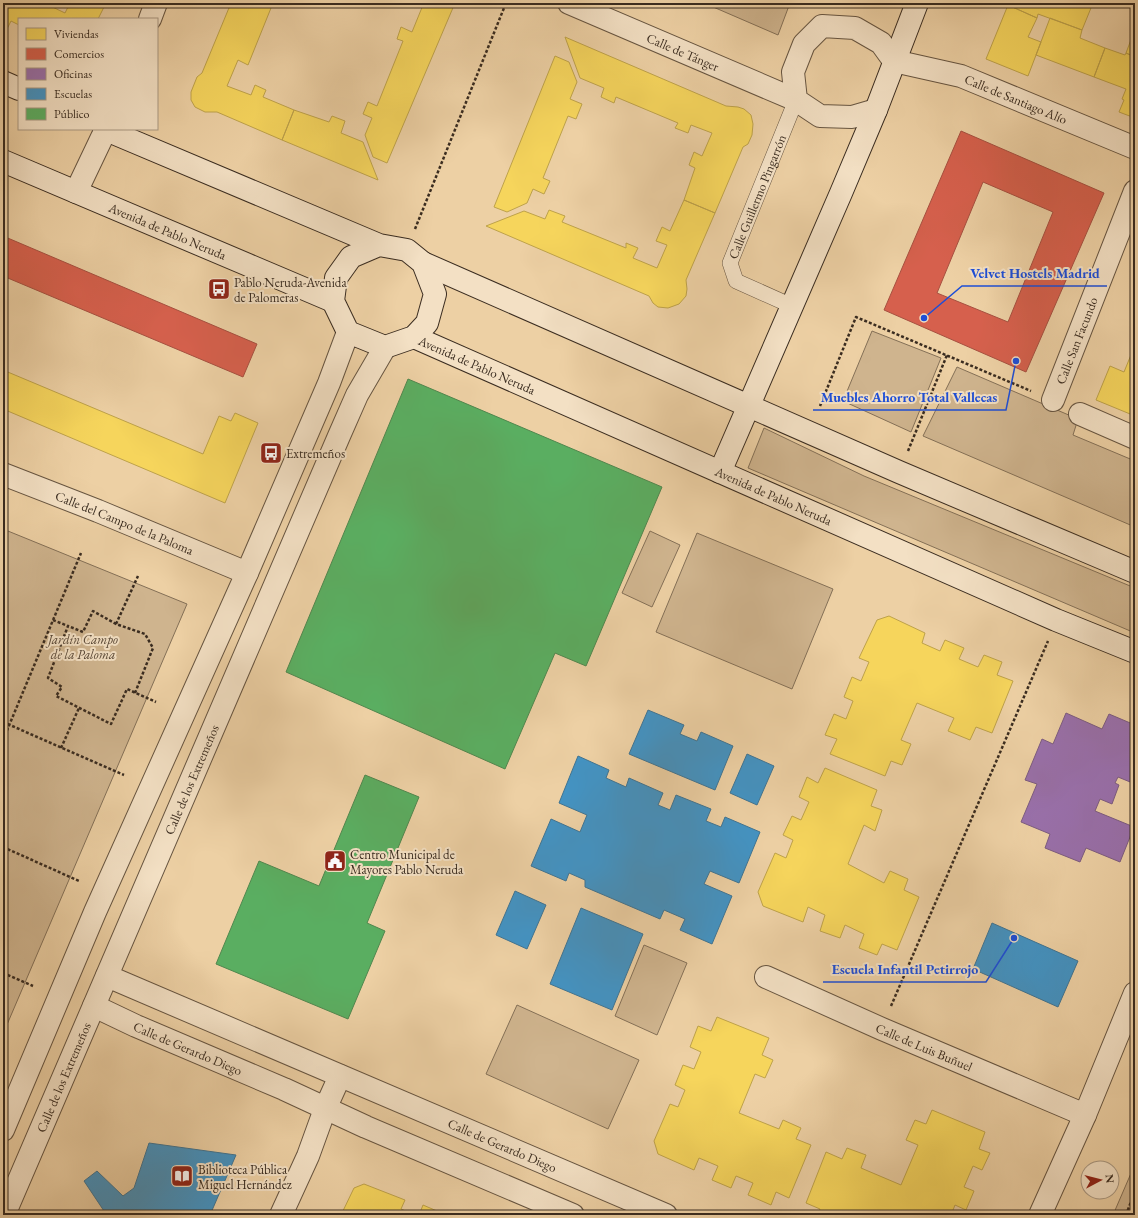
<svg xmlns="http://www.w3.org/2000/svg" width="1138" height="1218" viewBox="0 0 1138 1218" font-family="'EB Garamond',serif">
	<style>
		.green { fill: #cfb48e; stroke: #847057 }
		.homes { fill: #f6d55c; stroke: #bea24a }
		.shops { fill: #d6604d; stroke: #a75040; fill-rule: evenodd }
		.offices { fill: #9970ab; stroke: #7c5c81 }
		.schools { fill: #4393c3; stroke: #407492 }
		.public { fill: #5aae61; stroke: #50874e }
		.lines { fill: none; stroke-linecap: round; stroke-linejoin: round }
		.lane-casing { stroke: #675541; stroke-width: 16 }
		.street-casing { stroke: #675541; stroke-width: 24 }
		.secondary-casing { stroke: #3a2c20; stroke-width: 24 }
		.path { stroke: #3a2c20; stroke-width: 2.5; stroke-dasharray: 3 2; stroke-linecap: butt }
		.lane { stroke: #f3e0c4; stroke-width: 15 }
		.street { stroke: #f3e0c4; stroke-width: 22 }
		.secondary { stroke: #f3e0c4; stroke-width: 22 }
		.labels { text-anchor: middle; stroke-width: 4; stroke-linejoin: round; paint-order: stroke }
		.street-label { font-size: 13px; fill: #3a2c20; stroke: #f3e0c4 }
		.poi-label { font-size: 13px; fill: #3a2c20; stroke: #f3e0c4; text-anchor: start }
		.park-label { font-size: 13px; font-style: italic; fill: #584736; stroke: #f3e0c4 }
		.leader { fill: none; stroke: #1d4ed8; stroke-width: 1.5 }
		.callout-dot { fill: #1d4ed8; stroke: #f3e0c4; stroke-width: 1.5 }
		.callout-label { font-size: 14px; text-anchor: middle; font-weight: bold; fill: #1d4ed8; stroke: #f3e0c4; stroke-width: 4; stroke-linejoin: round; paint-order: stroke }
	</style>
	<rect width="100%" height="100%" fill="#edd0a4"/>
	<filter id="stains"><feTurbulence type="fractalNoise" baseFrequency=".005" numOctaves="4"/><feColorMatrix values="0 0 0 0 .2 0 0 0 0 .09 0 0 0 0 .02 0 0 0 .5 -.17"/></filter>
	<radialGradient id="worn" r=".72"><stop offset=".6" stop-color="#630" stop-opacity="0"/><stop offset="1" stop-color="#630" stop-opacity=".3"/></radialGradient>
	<path class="green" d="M704 3H790L778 35Z
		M872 331 941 358 911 432 843 401Z
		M957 367 1078 419 1073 435 1135 461V527L923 436Z
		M764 428 864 476 1135 588V633L748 468Z
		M3 529 187 604 3 1034Z
		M650 531 680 545 652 607 622 593Z
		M697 533 833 589 792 689 656 632Z
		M644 945 687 963 657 1035 615 1016Z
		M517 1005 639 1060 608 1129 486 1074Z
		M1135 1164V1215H1113Z"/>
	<path class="homes" d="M3 3H44L65 13 70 3H106L98 19H19V25L11 21 7 29 3 27Z
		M231 3H273L248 65 238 60 227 86 251 95 255 85 266 90 263 97 294 110 282 140 217 112H205L195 107 191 100V92L197 77 202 73Z
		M381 3H392L391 7Z
		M417 3H455L387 163 373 157 365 135 372 118 363 114 368 102 377 106 403 41 397 39 401 27 412 32 423 5Z
		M1008 3H1093L1082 30 1038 14 1037 18 1008 5Z
		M1008 5 1037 18 1028 37 1041 42 1028 76 986 59Z
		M1050 18 1082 30 1080 38 1105 48 1094 77 1036 55Z
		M1135 29V57L1126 53Z
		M565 37 726 106 738 107 744 109 751 115 753 124 752 135 748 144 743 147 715 213 684 200 695 168 689 165 694 152 702 156 712 133 691 125 688 133 675 128 678 123 616 97 614 103 601 97 604 88 580 78Z
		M1105 48 1125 55 1126 53 1135 57V118L1119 112 1124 100 1122 99 1126 89 1094 77Z
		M555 56 569 62 577 82 570 99 582 104 576 119 568 116 543 178 550 181 544 194 533 189 527 203 507 212 494 207Z
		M294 110 329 122 332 116 345 121 341 133 363 142 378 180 282 140Z
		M684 200 715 213 686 280 687 289 686 296 679 304 668 308 658 307 653 303 649 296 486 226 524 211 545 219 549 210 565 216 562 222 626 248V243L638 248 633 258 657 268 667 245 656 241 662 227 670 231Z
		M1135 345V416L1096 400 1110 366 1124 372Z
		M3 370 203 454 219 416 231 421 235 413 258 423 225 503 3 409Z
		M889 616 925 633 922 643 940 651 945 640 964 648 959 659 978 667 984 655 1002 662 997 675 1013 681 992 733 976 727 970 740 948 731 954 718 917 703 901 740 911 744 902 765 891 761 885 776 830 754 837 739 825 735 834 714 846 719 853 701 844 697 852 677 861 681 869 662 859 658 877 620Z
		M825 768 877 790 871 806 882 810 875 831 864 825 848 864 884 883 890 871 908 879 904 890 919 897 897 950 882 944 877 955 859 948 864 934 845 925 840 938 820 931 825 915 808 907 803 922 763 906 758 892 775 853 786 858 793 840 783 835 792 816 801 820 809 802 799 797 807 777 818 783Z
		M717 1017 769 1038 762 1055 773 1060 765 1078 755 1074 739 1113 779 1129 783 1120 801 1128 796 1139 811 1145 789 1198 776 1192 771 1205 748 1195 753 1183 736 1176 731 1188 712 1180 718 1166 699 1158 694 1170 658 1154 654 1141 670 1104 678 1107 685 1090 675 1085 683 1065 694 1069 701 1052 690 1047 698 1026 711 1031Z
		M932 1110 985 1132 979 1149 990 1153 982 1170 973 1166 964 1187 974 1191 966 1210 955 1205 951 1215H818L820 1209 806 1203 826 1152 842 1159 847 1148 866 1155 861 1168 901 1185 918 1145 906 1140 915 1120 926 1124Z
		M364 1184 405 1200 401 1209 415 1215H341L354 1188Z
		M423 1205 444 1214 443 1215H419Z"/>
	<path class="shops" d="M961 131 1104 193 1026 372 884 310ZM983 182 1053 212 1008 322 937 293Z
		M3 236 257 344 243 377 3 276Z"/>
	<path class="offices" d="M1066 713 1102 729 1109 714 1135 725V731L1131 740 1135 742V784L1118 777 1115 783 1119 785 1112 804 1100 799 1095 811 1134 827 1120 862 1086 848 1080 862 1045 848 1050 834 1021 822 1037 784 1025 780 1042 739 1053 744Z"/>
	<path class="schools" d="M648 710 684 725 680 734 697 741 701 732 733 746 715 790 629 754Z
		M747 754 774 766 757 805 730 793Z
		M578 756 609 770 606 778 626 787 629 778 663 793 658 805 670 810 676 795 711 809 706 821 721 827 725 817 760 832 739 883 710 871 704 884 732 896 712 944 680 930 685 919 664 910 660 919 585 887V880L569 873 566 881 531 866 551 819 580 832 587 815 559 803Z
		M515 891 546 905 527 949 496 935Z
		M581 908 643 934 612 1010 550 984Z
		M992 923 1078 961 1058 1007 973 969Z
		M149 1143 236 1155 210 1215H99L104 1211 84 1181 97 1171 123 1196 134 1188Z"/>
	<path class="public" d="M408 379 662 487 586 666 555 653 505 769 286 672Z
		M365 775 419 797 367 923 385 931 348 1019 216 964 259 861 319 886Z"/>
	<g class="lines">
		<g class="lane-casing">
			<g id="lane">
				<path id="s1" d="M792 306 736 281 730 263 796 100"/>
			</g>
		</g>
		<g class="street-casing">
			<g id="street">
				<path id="s2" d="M569 3 796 100"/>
				<path d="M150 19 156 3"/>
				<path id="s3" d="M876 110 852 117 820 116 796 100 793 72 804 44 822 26 855 28 881 43 894 61 961 76 1135 148"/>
				<path d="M76 192 106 129"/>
				<path id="s4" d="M1053 400 1135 191"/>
				<path d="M1080 414 1135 438"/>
				<path id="s5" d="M3 474 98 511 247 573"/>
				<path id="s6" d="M107 976 666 1215"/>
				<path id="s7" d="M766 977 882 1029 1085 1115"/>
				<path id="s8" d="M94 1006 136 1026 284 1089 366 1127 573 1215"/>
				<path d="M3 1130 95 912 247 573 329 383 348 332"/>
				<path id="s9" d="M4 1215 339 436 357 395 385 347"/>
				<path d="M281 1215 308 1156 325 1109 340 1076"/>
				<path d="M1040 1215 1085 1115 1135 993"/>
			</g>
		</g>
		<g class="secondary-casing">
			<g id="secondary">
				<path d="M3 82 19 89"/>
				<path d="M104 129 379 245 407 250 423 263 435 294 427 323 414 337 385 347 348 332 333 301 336 278 351 257 379 245"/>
				<path id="s10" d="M3 161 333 301"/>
				<path d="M423 263 899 472 1135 572"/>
				<path id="s11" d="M414 337 1056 620 1135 652"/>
				<path d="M720 472 841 193 876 110 917 3"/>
			</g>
		</g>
		<path class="path" d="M415 229 506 3
			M820 406 856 317 1031 391
			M908 451 947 355
			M53 620 68 626
			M116 624 138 576
			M135 693 153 648 145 634 116 624 93 611 83 632 68 626 48 678 62 687 56 696 111 724 127 689 156 702
			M3 722 124 775
			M3 740 81 553
			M61 748 79 708
			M3 847 79 881
			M3 973 33 986
			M891 1006 1048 641
			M1126 1215 1135 1191"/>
		<use href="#lane" class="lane"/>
		<use href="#street" class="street"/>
		<use href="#secondary" class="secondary"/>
	</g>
	<defs>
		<g id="bus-square" transform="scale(1.15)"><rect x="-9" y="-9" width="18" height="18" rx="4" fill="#8f2418" stroke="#f3e0c4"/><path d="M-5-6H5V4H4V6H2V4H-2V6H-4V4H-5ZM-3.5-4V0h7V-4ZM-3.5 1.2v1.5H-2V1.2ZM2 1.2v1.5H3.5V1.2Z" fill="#fff"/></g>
		<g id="civic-square" transform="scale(1.15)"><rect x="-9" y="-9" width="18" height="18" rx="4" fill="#8f2418" stroke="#f3e0c4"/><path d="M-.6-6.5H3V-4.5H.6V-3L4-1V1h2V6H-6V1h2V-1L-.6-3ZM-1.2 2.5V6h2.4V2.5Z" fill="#fff"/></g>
		<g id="library-square" transform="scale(1.15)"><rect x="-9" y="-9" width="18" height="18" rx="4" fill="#8f2418" stroke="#f3e0c4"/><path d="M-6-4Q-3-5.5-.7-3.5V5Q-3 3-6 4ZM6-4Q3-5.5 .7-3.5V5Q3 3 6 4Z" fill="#fff"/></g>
	</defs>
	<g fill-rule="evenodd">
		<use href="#bus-square" x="219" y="289"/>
		<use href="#bus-square" x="271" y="453"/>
		<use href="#civic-square" x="335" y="861"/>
		<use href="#library-square" x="182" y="1176"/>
	</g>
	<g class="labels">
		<g class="street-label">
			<text dy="5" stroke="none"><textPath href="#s2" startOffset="124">Calle de Tánger</textPath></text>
			<text dy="5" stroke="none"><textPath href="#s3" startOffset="383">Calle de Santiago Alío</textPath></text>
			<text dy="5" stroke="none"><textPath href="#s1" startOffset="152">Calle Guillermo Pingarrón</textPath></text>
			<text dy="5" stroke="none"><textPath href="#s10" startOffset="179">Avenida de Pablo Neruda</textPath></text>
			<text dy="5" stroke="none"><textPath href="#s4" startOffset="64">Calle San Facundo</textPath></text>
			<text dy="5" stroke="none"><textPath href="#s11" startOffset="69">Avenida de Pablo Neruda</textPath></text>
			<text dy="5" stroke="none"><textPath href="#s11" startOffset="393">Avenida de Pablo Neruda</textPath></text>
			<text dy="5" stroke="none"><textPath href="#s5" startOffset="131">Calle del Campo de la Paloma</textPath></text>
			<text dy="5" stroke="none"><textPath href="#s9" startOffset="474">Calle de los Extremeños</textPath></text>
			<text dy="5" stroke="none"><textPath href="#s7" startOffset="173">Calle de Luis Buñuel</textPath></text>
			<text dy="5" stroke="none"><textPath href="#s8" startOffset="103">Calle de Gerardo Diego</textPath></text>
			<text dy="5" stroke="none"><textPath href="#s9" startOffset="150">Calle de los Extremeños</textPath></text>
			<text dy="5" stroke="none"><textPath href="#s6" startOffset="430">Calle de Gerardo Diego</textPath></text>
		</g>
		<g class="poi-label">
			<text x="234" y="287">Pablo Neruda-Avenida<tspan x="234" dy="15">de Palomeras</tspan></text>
			<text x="286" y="458">Extremeños</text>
			<text x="350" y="859">Centro Municipal de<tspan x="350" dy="15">Mayores Pablo Neruda</tspan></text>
			<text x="198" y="1174">Biblioteca Pública<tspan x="198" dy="15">Miguel Hernández</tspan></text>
		</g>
		<g class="park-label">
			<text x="83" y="644">Jardín Campo<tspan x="83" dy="15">de la Paloma</tspan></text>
		</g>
	</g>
	<path class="leader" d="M924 318L962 286H1107M1016 361L1006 410H813M1014 938L986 982H823"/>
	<g class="callout-dot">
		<circle cx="924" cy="318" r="4"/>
		<circle cx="1016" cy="361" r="4"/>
		<circle cx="1014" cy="938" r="4"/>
	</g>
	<g class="callout-label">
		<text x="1035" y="278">Velvet Hostels Madrid</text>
		<text x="909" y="402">Muebles Ahorro Total Vallecas</text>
		<text x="905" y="974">Escuela Infantil Petirrojo</text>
	</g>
	<rect width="1138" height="1218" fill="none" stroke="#edd0a4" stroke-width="16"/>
	<rect x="4" y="4" width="1130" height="1210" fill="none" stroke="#3a2c20" stroke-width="2"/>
	<rect x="8" y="8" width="1122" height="1202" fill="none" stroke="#3a2c20"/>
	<rect x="18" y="18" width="140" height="112" fill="#f3e0c4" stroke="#a99882"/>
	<rect x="26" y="28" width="20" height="12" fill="#f6d55c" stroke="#a99882"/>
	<text x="54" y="38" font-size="12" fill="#3a2c20">Viviendas</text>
	<rect x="26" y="48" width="20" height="12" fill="#d6604d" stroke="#a99882"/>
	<text x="54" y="58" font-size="12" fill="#3a2c20">Comercios</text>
	<rect x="26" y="68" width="20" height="12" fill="#9970ab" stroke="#a99882"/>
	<text x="54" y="78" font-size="12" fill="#3a2c20">Oficinas</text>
	<rect x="26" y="88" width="20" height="12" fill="#4393c3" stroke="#a99882"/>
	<text x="54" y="98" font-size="12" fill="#3a2c20">Escuelas</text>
	<rect x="26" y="108" width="20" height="12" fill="#5aae61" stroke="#a99882"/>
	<text x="54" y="118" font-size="12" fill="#3a2c20">Público</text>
	<g transform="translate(1100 1180) rotate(83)"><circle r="19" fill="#f3e0c4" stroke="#a99882"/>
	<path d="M0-3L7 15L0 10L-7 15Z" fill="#8f2418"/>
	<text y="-6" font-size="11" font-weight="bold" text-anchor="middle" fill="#3a2c20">N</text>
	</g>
	<rect width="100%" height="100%" filter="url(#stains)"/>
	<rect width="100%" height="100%" fill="url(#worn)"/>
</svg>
